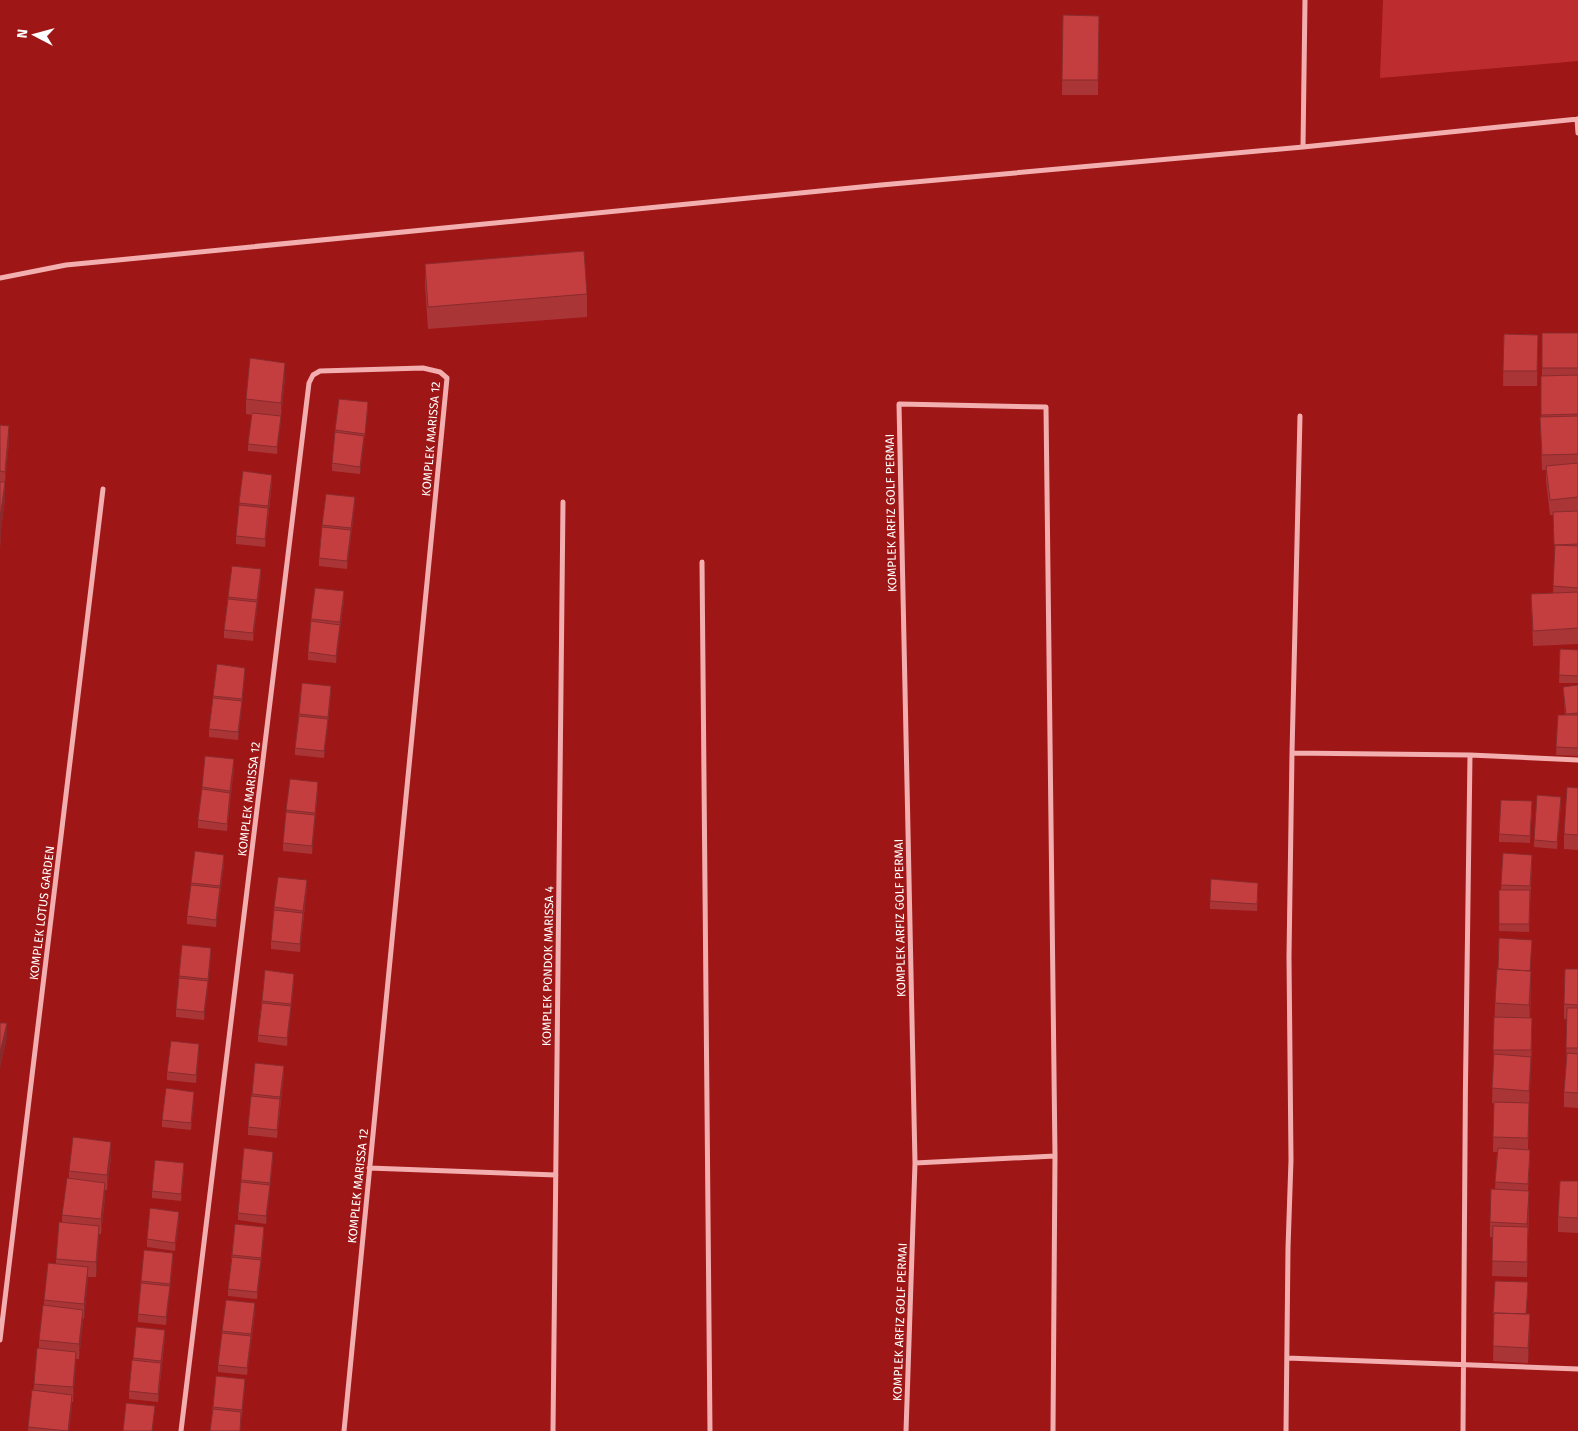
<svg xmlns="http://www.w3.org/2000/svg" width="1578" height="1431" viewBox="0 0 1578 1431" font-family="'Fira Sans',sans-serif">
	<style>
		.green { fill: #bd2d2f }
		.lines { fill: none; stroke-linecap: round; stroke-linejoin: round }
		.street { stroke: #f3aeaf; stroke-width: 5 }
		.wall { fill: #a93537 }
		.shaded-wall { fill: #892b2d }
		.building { fill: #c43e40; stroke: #892b2d }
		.labels { text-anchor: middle; stroke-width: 4; stroke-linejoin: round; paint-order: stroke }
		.street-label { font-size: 12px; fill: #fff; stroke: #9e1616 }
	</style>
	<rect width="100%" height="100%" fill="#9e1616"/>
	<path class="green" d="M1383 0H1578V61L1380 78Z"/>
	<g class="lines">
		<path class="street" d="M1577 119 1578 133
			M1303 147 1305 0
			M0 278 66 265 118 260 881 185 1303 147 1578 119
			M702 562 710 1431
			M1292 753 1300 416
			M915 1163 1055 1156 1053 1431
			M369 1168 556 1175
			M0 1340 103 489
			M1287 1358 1578 1369
			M181 1431 309 383 313 375 320 371 423 368 440 372 447 378 344 1431
			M553 1431 563 502
			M906 1431 915 1163 899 404 1046 407 1055 1156
			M1286 1431 1288 1248 1291 1160 1289 957 1292 753 1470 755 1578 760
			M1463 1431C1464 1206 1466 980 1470 755"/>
	</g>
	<path class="wall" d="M1063 15 1099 16 1098 95H1062Z
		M425 264 587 294V317L428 329 425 286Z
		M1542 333H1578V644L1533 646 1531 594 1553 593 1555 553 1553 515H1550L1546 481V470H1542L1540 417H1541V376H1542Z
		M1504 334 1538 335 1537 386H1503Z
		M285 378 277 454 248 451V444L252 415 246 414V399Z
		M368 409 360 474 332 471V463L335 430Z
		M0 425 9 441 5 482V498L1 530 0 549Z
		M243 471 272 482 265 547 236 544V536Z
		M355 504 347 569 319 566V558L322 525Z
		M261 576 253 641 224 638V630L228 597Z
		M344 599 336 663 308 660V652L311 619Z
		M1560 649 1578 650V683H1559Z
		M245 675 238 740 209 737V729L213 696Z
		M302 683 331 694 324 758 295 755V748Z
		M1578 685V756L1556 755 1558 715H1565L1563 687Z
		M234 767 227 831 198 828V820L202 787Z
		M290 779 318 789 312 854 283 851V843Z
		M1578 788V850L1564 849V834Z
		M1561 804 1557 849 1534 847V840Z
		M1532 809 1530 843 1499 842V834Z
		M195 851 224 863 216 927 187 924V916Z
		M1503 853 1532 862 1529 932 1499 931V890H1501Z
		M307 887 300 952 271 949V941L274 907Z
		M1258 890 1257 911 1210 909V901Z
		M182 945 211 955 204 1020 176 1017V1009Z
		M1578 969V1108L1564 1107V1092L1567 1063H1566L1567 1019H1564V1004Z
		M265 970 294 981 287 1046 258 1042V1035Z
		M1531 971V986L1530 1018 1532 1033 1531 1072 1529 1106 1528 1149 1530 1157 1528 1191 1529 1206 1527 1277 1492 1276 1493 1237H1490V1222L1495 1189 1497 1152H1493L1494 1104 1492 1103 1495 1003Z
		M199 1052 196 1083 167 1080V1072Z
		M255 1063 284 1073 277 1138 248 1135V1127Z
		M194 1099 191 1130 162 1127V1120Z
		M244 1148 273 1159 266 1224 238 1220V1213Z
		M111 1157 107 1190H105V1198L101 1234H99L96 1277H88L84 1319H83L79 1359H76L73 1402H72L69 1431H28L39 1348V1340L44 1306V1300L56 1264V1259L62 1222V1215L69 1178V1171Z
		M184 1170 181 1201 152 1198V1191Z
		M1578 1181V1233L1558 1232V1217Z
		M179 1219 175 1251 147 1247V1239Z
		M235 1224 264 1235 257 1299 228 1296V1289Z
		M144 1250 173 1260 166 1325 138 1322V1314Z
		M1528 1290 1526 1314 1530 1329 1528 1363 1493 1361 1494 1323 1493 1315Z
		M255 1311 247 1375 218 1372V1365L222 1331Z
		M165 1337 158 1402 129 1399V1391L133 1358Z
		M216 1376 245 1387 240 1431H210Z"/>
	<path class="shaded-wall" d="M285 363V378L281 418V403Z
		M368 402V409L365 441V434Z
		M281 416V424L277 454V447Z
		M9 426V441L5 484V482V498L1 530 0 549V518L5 486V472Z
		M364 436V443L360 474V467Z
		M272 475V482L268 513V506Z
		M355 497V504L351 536V528Z
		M268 508V516L265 547V539Z
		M351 530V538L347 569V561Z
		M261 569V576L257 607V600Z
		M344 591V599L340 630V622Z
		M257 602V609L253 641V633Z
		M340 625V632L336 663V656Z
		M245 668V675L242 706V699Z
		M331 686V694L328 725V717Z
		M242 701V708L238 740V732Z
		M328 719V727L324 758V751Z
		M234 759V767L230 798V791Z
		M318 782V789L315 820V813Z
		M230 793V800L227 831V824Z
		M1561 797V804L1557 849V842Z
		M315 815V823L312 854V846Z
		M224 855V863L220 894V886Z
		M307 880V887L303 919V911Z
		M220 888V896L216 927V920Z
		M303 913V921L300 952V944Z
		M211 948V955L208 987V979Z
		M1531 971V986L1529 1020V1005Z
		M294 974V981L291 1012V1004Z
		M208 981V989L204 1020V1012Z
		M291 1006V1014L287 1046V1038Z
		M7 1023V1038L0 1069V1053Z
		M199 1044V1052L196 1083V1075Z
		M1531 1057V1072L1529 1106V1091Z
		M284 1066V1073L280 1105V1097Z
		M194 1092V1099L191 1130V1123Z
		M280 1099V1107L277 1138V1130Z
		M111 1142V1157L107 1190V1175Z
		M273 1152V1159L270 1190V1183Z
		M184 1163V1170L181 1201V1194Z
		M105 1183V1198L101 1234V1219Z
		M270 1185V1193L266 1224V1216Z
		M1529 1191V1206L1527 1239V1224Z
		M179 1212V1219L175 1251V1243Z
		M99 1226V1241L96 1277V1262Z
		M264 1227V1235L261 1266V1258Z
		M173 1253V1260L170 1292V1284Z
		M261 1260V1268L257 1299V1292Z
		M88 1267V1282L84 1319V1304Z
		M170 1286V1294L166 1325V1317Z
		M255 1303V1311L251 1342V1334Z
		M83 1310V1325L79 1359V1344Z
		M1530 1314V1329L1528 1363V1348Z
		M165 1330V1337L161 1368V1361Z
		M251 1336V1344L247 1375V1368Z
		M76 1352V1367L73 1402V1387Z
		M161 1363V1370L158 1402V1394Z
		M245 1379V1387L242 1418V1410Z
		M72 1395V1410L69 1431H68Z
		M155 1406 153 1431H152Z"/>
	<path class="building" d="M1063 15 1099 16 1098 80H1062Z
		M584 251 587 294 428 307 425 264Z
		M1542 333H1578V368H1542Z
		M1504 334 1538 335 1537 371H1503Z
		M250 358 285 363 281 403 246 399Z
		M1578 375V414L1541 415V376Z
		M339 399 368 402 365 434 335 430Z
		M252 413 281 416 277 447 248 444Z
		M1578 416V454L1542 455 1540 417Z
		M0 425 9 426 5 472 0 471Z
		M335 432 364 436 360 467 332 463Z
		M1578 463V497L1550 500 1546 466Z
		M243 471 272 475 268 506 239 503Z
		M0 482H5L0 518Z
		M326 494 355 497 351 528 322 525Z
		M239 505 268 508 265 539 236 536Z
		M1578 511V544L1554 545 1553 512Z
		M322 527 351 530 347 561 319 558Z
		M1555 545 1578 546V588L1553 586Z
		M232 566 261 569 257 600 228 597Z
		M315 588 344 591 340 622 311 619Z
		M1578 592V628L1533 631 1531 594Z
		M228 599 257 602 253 633 224 630Z
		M311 621 340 625 336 656 308 652Z
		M1560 649 1578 650V676L1559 675Z
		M217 664 245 668 242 699 213 696Z
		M302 683 331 686 328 717 299 714Z
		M1578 685V713L1566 714 1563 687Z
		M213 698 242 701 238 732 209 729Z
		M1558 715H1578V748L1556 747Z
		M299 716 328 719 324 751 295 748Z
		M205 756 234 759 230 791 202 787Z
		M290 779 318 782 315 813 286 810Z
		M1567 787 1578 788V835L1564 834Z
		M202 789 230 793 227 824 198 820Z
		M1537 795 1561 797 1557 842 1534 840Z
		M1501 800 1532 801 1530 836 1499 834Z
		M286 812 315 815 312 846 283 843Z
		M195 851 224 855 220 886 191 883Z
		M1503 853 1532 855 1530 886 1501 885Z
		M278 877 307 880 303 911 274 907Z
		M1211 879 1258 883 1257 904 1210 901Z
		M191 885 220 888 216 920 187 916Z
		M1499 890H1530L1529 924H1499Z
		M274 910 303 913 300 944 271 941Z
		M1499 938 1532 940 1530 971 1498 969Z
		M182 945 211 948 208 979 179 976Z
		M1497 969 1531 971 1529 1005 1495 1003Z
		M1565 969H1578V1005L1564 1004Z
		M265 970 294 974 291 1004 262 1001Z
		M179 978 208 981 204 1012 176 1009Z
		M262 1003 291 1006 287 1038 258 1035Z
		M1567 1008H1578V1048H1566Z
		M1494 1017 1532 1018 1531 1050H1493Z
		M0 1023H7L0 1053Z
		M171 1041 199 1044 196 1075 167 1072Z
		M1567 1053 1578 1054V1093L1564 1092Z
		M1494 1054 1531 1057 1529 1091 1492 1088Z
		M255 1063 284 1066 280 1097 252 1094Z
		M166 1088 194 1092 191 1123 162 1120Z
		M251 1096 280 1099 277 1130 248 1127Z
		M1494 1102 1529 1103 1528 1138 1493 1137Z
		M73 1137 111 1142 107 1175 69 1171Z
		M244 1148 273 1152 270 1183 241 1180Z
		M1498 1148 1530 1150 1528 1184 1495 1182Z
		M155 1160 184 1163 181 1194 152 1191Z
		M67 1178 105 1183 101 1219 62 1215Z
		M1560 1181H1578V1218L1558 1217Z
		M241 1182 270 1185 266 1216 238 1213Z
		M1491 1189 1529 1191 1527 1224 1490 1222Z
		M150 1208 179 1212 175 1243 147 1239Z
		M59 1222 99 1226 96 1262 56 1259Z
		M235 1224 264 1227 261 1258 232 1255Z
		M1493 1226 1528 1227 1527 1262 1492 1261Z
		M144 1250 173 1253 170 1284 141 1281Z
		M232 1257 261 1260 257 1292 228 1289Z
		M48 1263 88 1267 84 1304 44 1300Z
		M1495 1281 1528 1282 1526 1314 1494 1313V1315H1493Z
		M141 1283 170 1286 166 1317 138 1314Z
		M226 1300 255 1303 251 1334 222 1331Z
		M43 1305 83 1310 79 1344 39 1340Z
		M1494 1313 1530 1314 1528 1348 1493 1346Z
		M136 1327 165 1330 161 1361 133 1358Z
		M222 1333 251 1336 247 1368 218 1365Z
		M37 1348 76 1352 73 1387 34 1384Z
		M132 1360 161 1363 158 1394 129 1391Z
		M216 1376 245 1379 242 1410 213 1407Z
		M32 1390 72 1395 68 1431 28 1427Z
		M126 1403 155 1406 152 1431H123Z
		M213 1409 241 1412 240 1431H210Z"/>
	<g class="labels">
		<g class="street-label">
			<text transform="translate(431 439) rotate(-85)" y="4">KOMPLEK MARISSA 12</text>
			<text transform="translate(891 513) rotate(-91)" y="4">KOMPLEK ARFIZ GOLF PERMAI</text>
			<text transform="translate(249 799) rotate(-83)" y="4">KOMPLEK MARISSA 12</text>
			<text transform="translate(42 913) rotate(-83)" y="4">KOMPLEK LOTUS GARDEN</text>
			<text transform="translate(900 918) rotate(-91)" y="4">KOMPLEK ARFIZ GOLF PERMAI</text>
			<text transform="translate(548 966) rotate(-89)" y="4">KOMPLEK PONDOK MARISSA 4</text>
			<text transform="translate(358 1186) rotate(-84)" y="4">KOMPLEK MARISSA 12</text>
			<text transform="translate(900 1322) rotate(-88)" y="4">KOMPLEK ARFIZ GOLF PERMAI</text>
		</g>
	</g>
	<g transform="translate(35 35) rotate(276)" stroke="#9e1616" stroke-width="4" paint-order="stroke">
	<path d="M0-4L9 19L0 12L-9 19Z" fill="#ffffff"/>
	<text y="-8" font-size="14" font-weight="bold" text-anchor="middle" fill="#ffffff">N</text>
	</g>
</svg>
